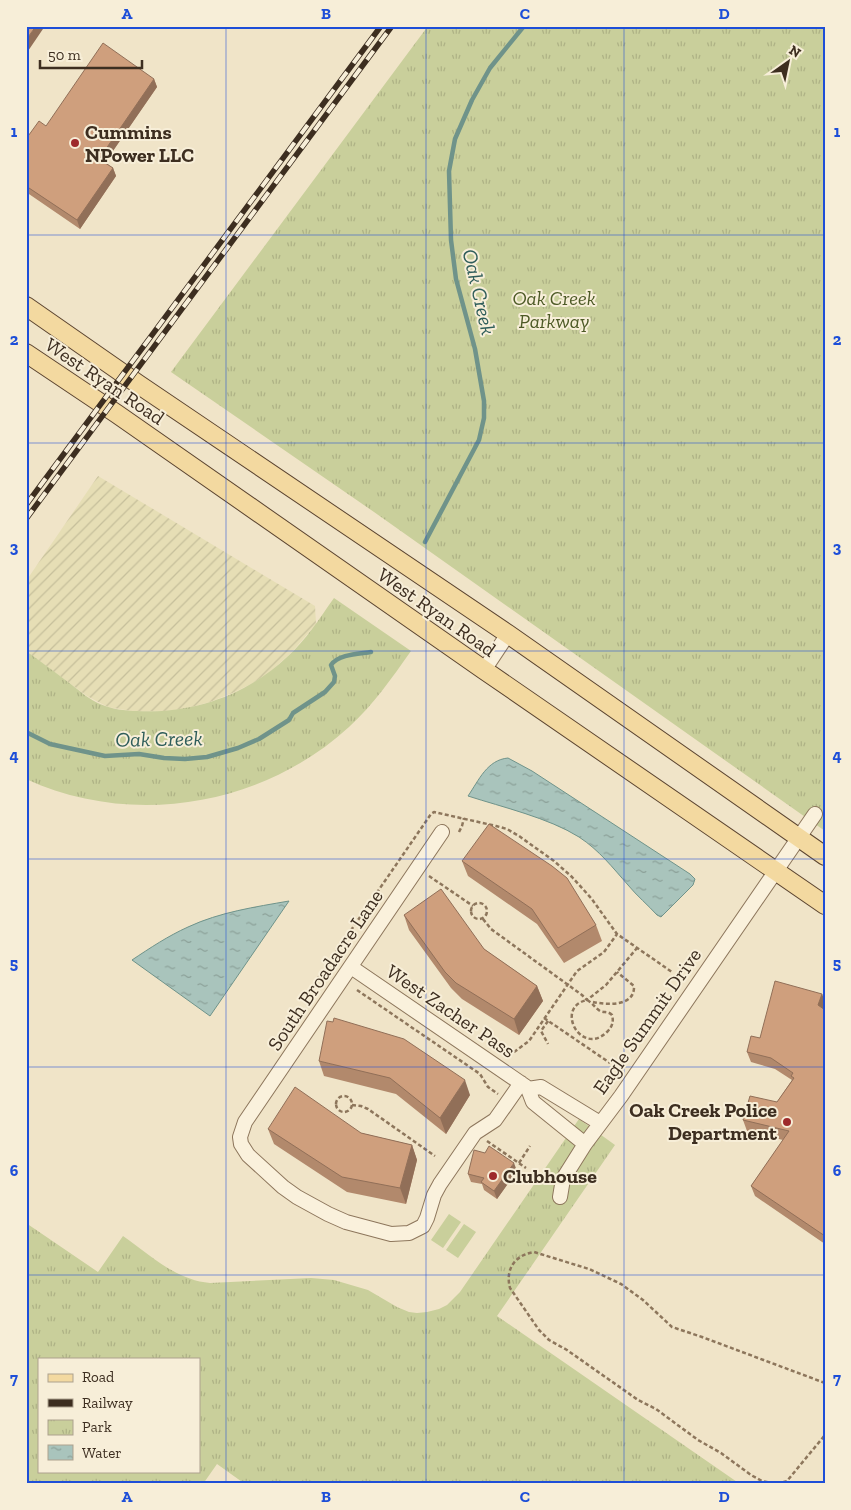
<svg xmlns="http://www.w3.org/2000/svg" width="851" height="1510" viewBox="0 0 851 1510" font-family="'Zilla Slab',serif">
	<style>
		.farmland { fill: url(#farmland-furrows) }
		.park { fill: url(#park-tufts); fill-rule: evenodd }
		.garden { fill: #c9cf9b }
		.water { fill: url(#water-ripples); stroke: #6f938a }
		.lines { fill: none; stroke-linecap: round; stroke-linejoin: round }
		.stream { stroke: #6f938a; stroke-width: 4.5 }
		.minor-casing { stroke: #8d765c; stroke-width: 16 }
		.major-casing { stroke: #5b4430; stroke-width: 20 }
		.path { stroke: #8d765c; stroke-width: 2.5; stroke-dasharray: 4 2.5; stroke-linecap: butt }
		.minor { stroke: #faf1dc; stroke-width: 14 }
		.major { stroke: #f3d9a0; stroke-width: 18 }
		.rail-casing { stroke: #3d2e20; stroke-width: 5.5 }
		.rail { stroke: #f7eed8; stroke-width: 4; stroke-dasharray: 11; stroke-linecap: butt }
		.wall { fill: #b2896c }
		.shaded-wall { fill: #916f58 }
		.building { fill: #cf9f7d; stroke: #916f58 }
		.grid { fill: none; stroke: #1d4ed8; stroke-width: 1; stroke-opacity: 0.55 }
		.poi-dot { fill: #9e2a2b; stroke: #f7eed8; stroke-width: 2 }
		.labels { text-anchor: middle; stroke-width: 4; stroke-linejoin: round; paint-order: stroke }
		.poi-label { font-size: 20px; font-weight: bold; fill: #3d2e20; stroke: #f7eed8; text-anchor: start }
		.park-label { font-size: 20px; font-style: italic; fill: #4d5a26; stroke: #f7eed8 }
		.street-label { font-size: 20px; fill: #3d2e20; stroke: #f7eed8 }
		.water-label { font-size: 21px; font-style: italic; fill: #2f5d5a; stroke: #f7eed8 }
		.neatline { fill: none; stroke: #1d4ed8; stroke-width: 2 }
		.grid-label { font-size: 16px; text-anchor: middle; font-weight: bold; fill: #1d4ed8 }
	</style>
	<defs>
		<pattern id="farmland-furrows" width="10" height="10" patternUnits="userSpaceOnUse" patternTransform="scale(1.25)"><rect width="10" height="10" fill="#e6deb5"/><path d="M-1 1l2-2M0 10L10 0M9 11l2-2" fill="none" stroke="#c6bf9b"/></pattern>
		<pattern id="park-tufts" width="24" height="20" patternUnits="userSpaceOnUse" patternTransform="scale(1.25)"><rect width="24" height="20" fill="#c9cf9b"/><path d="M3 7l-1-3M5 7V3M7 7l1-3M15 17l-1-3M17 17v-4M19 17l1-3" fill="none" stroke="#aeb285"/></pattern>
		<pattern id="water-ripples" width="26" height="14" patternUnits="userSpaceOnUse" patternTransform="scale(1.25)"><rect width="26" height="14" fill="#a9c4bc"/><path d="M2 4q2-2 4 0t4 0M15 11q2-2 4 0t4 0" fill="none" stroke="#8ba098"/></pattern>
	</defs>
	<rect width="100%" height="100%" fill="#f0e4c8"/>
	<path class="farmland" d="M98 476 315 606 316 624 292 652 271 671 255 682 235 692 210 702 184 709 165 711H131L108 707 87 696 26 651V581Z"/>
	<path class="park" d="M428 26H825V831L374 512 171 372Z
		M334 598 411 651C392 678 373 705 349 727 263 806 132 828 26 779V651C42 662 57 674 72 685 81 692 90 700 100 704 112 709 125 711 137 711 192 714 247 695 287 657 306 640 319 619 334 598Z
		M579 1119 615 1145 497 1316 740 1484H245L217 1464 203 1484H26V1223L98 1272 123 1236C150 1255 176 1280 210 1283L311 1278 334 1280 368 1290 397 1307 409 1312 417 1313 427 1312 439 1309 447 1305 460 1292ZM39 1359H199V1471H39Z"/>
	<path class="garden" d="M449 1214 461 1222 443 1248 431 1240Z
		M464 1224 476 1232 458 1258 446 1250Z"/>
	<path class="water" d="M508 758 532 771 690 874 695 879 693 885 661 917 657 915C648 905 637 896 628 885 613 868 599 850 579 837 549 818 502 807 468 796 479 780 487 760 508 758Z
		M289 901 210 1016 132 960C150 948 168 936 188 927 220 912 255 907 289 901Z"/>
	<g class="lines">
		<path class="stream" d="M425 542 479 440 484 418V401L475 349 456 279 451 240 449 171 455 139 472 100 490 68 524 26
			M26 732 50 744 105 756 139 754 164 758 185 759 207 757 238 748 259 739 289 720 293 713 325 692 334 682 335 676 331 665C339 654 359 654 371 652"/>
		<g class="minor-casing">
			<path id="minor" d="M484 670 508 634
				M442 832 245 1122 240 1137 241 1144 248 1155 283 1187 297 1197 328 1214 346 1222 391 1234 409 1233 423 1226 427 1218 434 1195 440 1184 475 1133 495 1120 521 1083
				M351 967 528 1088
				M585 1144 533 1102 528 1089 541 1087 600 1123
				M560 1197 563 1179 585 1144 621 1096 815 814"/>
		</g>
		<g class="major-casing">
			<path id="major" d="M26 306 138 384 508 634 825 856
				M26 353 117 414 484 670 825 905"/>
		</g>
		<path class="path" d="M459 832 462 826 464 818
			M429 876 473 906
			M471 911a8 8 0 1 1 16 0a8 8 0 1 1-16 0Z
			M483 919 491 929 582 995 587 1000 606 985 637 948
			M314 984 431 814 434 812 496 826 507 829 519 836 554 861 572 877 591 898 617 934 672 972
			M357 990 480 1074 488 1087 498 1094
			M587 1000C593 1003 595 1008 600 1011 605 1013 608 1011 612 1015 614 1022 612 1027 607 1032 581 1057 554 1007 587 1000Z
			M593 1002C607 1005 635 1007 634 986L617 972
			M544 1018 610 1063
			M548 1021 541 1031 548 1044
			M514 1052 529 1041 577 971 604 952 617 934
			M336 1104a8 8 0 1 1 16 0a8 8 0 1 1-16 0Z
			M352 1105 361 1106 368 1109 435 1156
			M487 1141 526 1168
			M519 1163 530 1146
			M825 1383 702 1337 672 1327 643 1300 621 1284 589 1269 534 1252C515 1255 505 1269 510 1288L539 1330 549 1340 567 1350 638 1400 656 1409 698 1440 721 1453 751 1475 762 1481 777 1484 787 1481 825 1435"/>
		<use href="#minor" class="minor"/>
		<use href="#major" class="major"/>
		<g class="rail-casing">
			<path id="rail" d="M26 505 381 26
				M26 519 392 26"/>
		</g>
		<use href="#rail" class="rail"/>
	</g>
	<path class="wall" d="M154 79 157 87 105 162 113 168 116 176 80 229 26 192V139L46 126Z
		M462 861 596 925 602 941 564 963 537 924 468 876Z
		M404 915 484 949 537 986 543 1001 519 1035 462 999 451 988 409 930Z
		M822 994 825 1002 824 1009 825 1010V1244L755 1196 751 1186 783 1140 747 1131 743 1120 777 1102 792 1080 775 1069 751 1062 747 1052 760 1038Z
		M319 1061 470 1095 446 1134 396 1094 324 1076Z
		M268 1129 361 1133 412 1145 417 1160 406 1204 347 1192 274 1144Z
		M485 1153 517 1171 497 1199 484 1190 482 1184 471 1182 468 1174Z"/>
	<path class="shaded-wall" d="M36 26H45L26 54V40Z
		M154 79 157 87 102 167 99 159Z
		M113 168 116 176 80 229 77 220Z
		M537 986 543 1001 519 1035 514 1019Z
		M822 994 825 1002V1007L822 1016 818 1005Z
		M465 1080 470 1095 446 1134 440 1118Z
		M412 1145 417 1160 406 1204 400 1188Z
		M514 1163 517 1171 497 1199 494 1191Z"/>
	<path class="building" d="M26 26H36L26 40Z
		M103 43 154 79 99 159 113 168 77 220 26 186V139L39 121 46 126Z
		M489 824 552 866 567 878 596 925 558 948 532 909 462 861Z
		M441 889 484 949 537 986 514 1019 456 983 445 972 404 915Z
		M775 981 822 994 818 1005 825 1010V1236L751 1186 789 1131 743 1120 750 1096 777 1102 794 1078 791 1076 793 1073 771 1058 747 1052 751 1036 760 1038Z
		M334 1018 404 1039 465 1080 440 1118 390 1078 319 1061 327 1021 333 1022Z
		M295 1087 361 1133 412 1145 400 1188 342 1177 268 1129Z
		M489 1146 514 1163 494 1191 481 1182 484 1178 468 1174 474 1150 485 1153Z"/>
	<path class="grid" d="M226 26V1484M426 26V1484M624 26V1484M26 235H825M26 443H825M26 651H825M26 859H825M26 1067H825M26 1275H825"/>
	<g class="poi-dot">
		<circle cx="75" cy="143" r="5"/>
		<circle cx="787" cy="1122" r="5"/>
		<circle cx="493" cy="1176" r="5"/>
	</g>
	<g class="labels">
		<g class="poi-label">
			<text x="85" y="139">Cummins<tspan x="85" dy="23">NPower LLC</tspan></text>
			<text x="777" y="1117" text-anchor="end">Oak Creek Police<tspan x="777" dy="23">Department</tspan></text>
			<text x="503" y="1183">Clubhouse</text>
		</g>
		<g class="park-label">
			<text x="554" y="305">Oak Creek<tspan x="554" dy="23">Parkway</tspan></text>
		</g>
		<g class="street-label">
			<text transform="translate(105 381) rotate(34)" y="7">West Ryan Road</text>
			<text transform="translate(437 612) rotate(35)" y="7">West Ryan Road</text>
			<text transform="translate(325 970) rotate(-56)" y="7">South Broadacre Lane</text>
			<text transform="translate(451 1011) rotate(34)" y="7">West Zacher Pass</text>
			<text transform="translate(647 1021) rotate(-55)" y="7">Eagle Summit Drive</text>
		</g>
		<g class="water-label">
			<text transform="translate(479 292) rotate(77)" y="7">Oak Creek</text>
			<text transform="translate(159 739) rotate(-1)" y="7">Oak Creek</text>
		</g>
	</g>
	<rect width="851" height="1510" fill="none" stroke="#f7eed8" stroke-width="55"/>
	<rect x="38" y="1358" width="162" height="115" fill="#f7eed8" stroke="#ada18e"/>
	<rect x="48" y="1374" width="25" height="8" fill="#f3d9a0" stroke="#ada18e"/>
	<text x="82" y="1382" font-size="15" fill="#3d2e20">Road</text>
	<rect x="48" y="1399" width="25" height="8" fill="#3d2e20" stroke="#ada18e"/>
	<text x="82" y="1408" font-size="15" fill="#3d2e20">Railway</text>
	<rect x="48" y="1420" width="25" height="15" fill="url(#park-tufts)" stroke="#ada18e"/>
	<text x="82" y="1432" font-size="15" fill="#3d2e20">Park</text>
	<rect x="48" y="1445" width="25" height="15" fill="url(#water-ripples)" stroke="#ada18e"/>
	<text x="82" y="1458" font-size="15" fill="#3d2e20">Water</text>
	<g transform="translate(788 62) rotate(33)" stroke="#f7eed8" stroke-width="4" paint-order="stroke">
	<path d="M0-4L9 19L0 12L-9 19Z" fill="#3d2e20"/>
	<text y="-8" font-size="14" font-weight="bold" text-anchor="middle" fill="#3d2e20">N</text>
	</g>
	<path d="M40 60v8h102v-8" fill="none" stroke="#3d2e20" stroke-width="2.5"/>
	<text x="48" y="60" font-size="15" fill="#3d2e20" stroke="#f7eed8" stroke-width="4" paint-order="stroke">50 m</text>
	<rect x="28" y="28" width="796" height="1454" class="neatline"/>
	<g class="grid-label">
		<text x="127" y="19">A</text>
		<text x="326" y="19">B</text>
		<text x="525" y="19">C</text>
		<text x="724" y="19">D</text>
		<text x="14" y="137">1</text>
		<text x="837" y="137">1</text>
		<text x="14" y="345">2</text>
		<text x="837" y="345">2</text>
		<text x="14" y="553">3</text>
		<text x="837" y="553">3</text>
		<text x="14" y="761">4</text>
		<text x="837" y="761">4</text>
		<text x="14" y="969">5</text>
		<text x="837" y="969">5</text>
		<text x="14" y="1176">6</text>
		<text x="837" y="1176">6</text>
		<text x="14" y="1384">7</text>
		<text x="837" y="1384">7</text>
		<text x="127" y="1502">A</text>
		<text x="326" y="1502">B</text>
		<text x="525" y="1502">C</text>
		<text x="724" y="1502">D</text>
	</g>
</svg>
